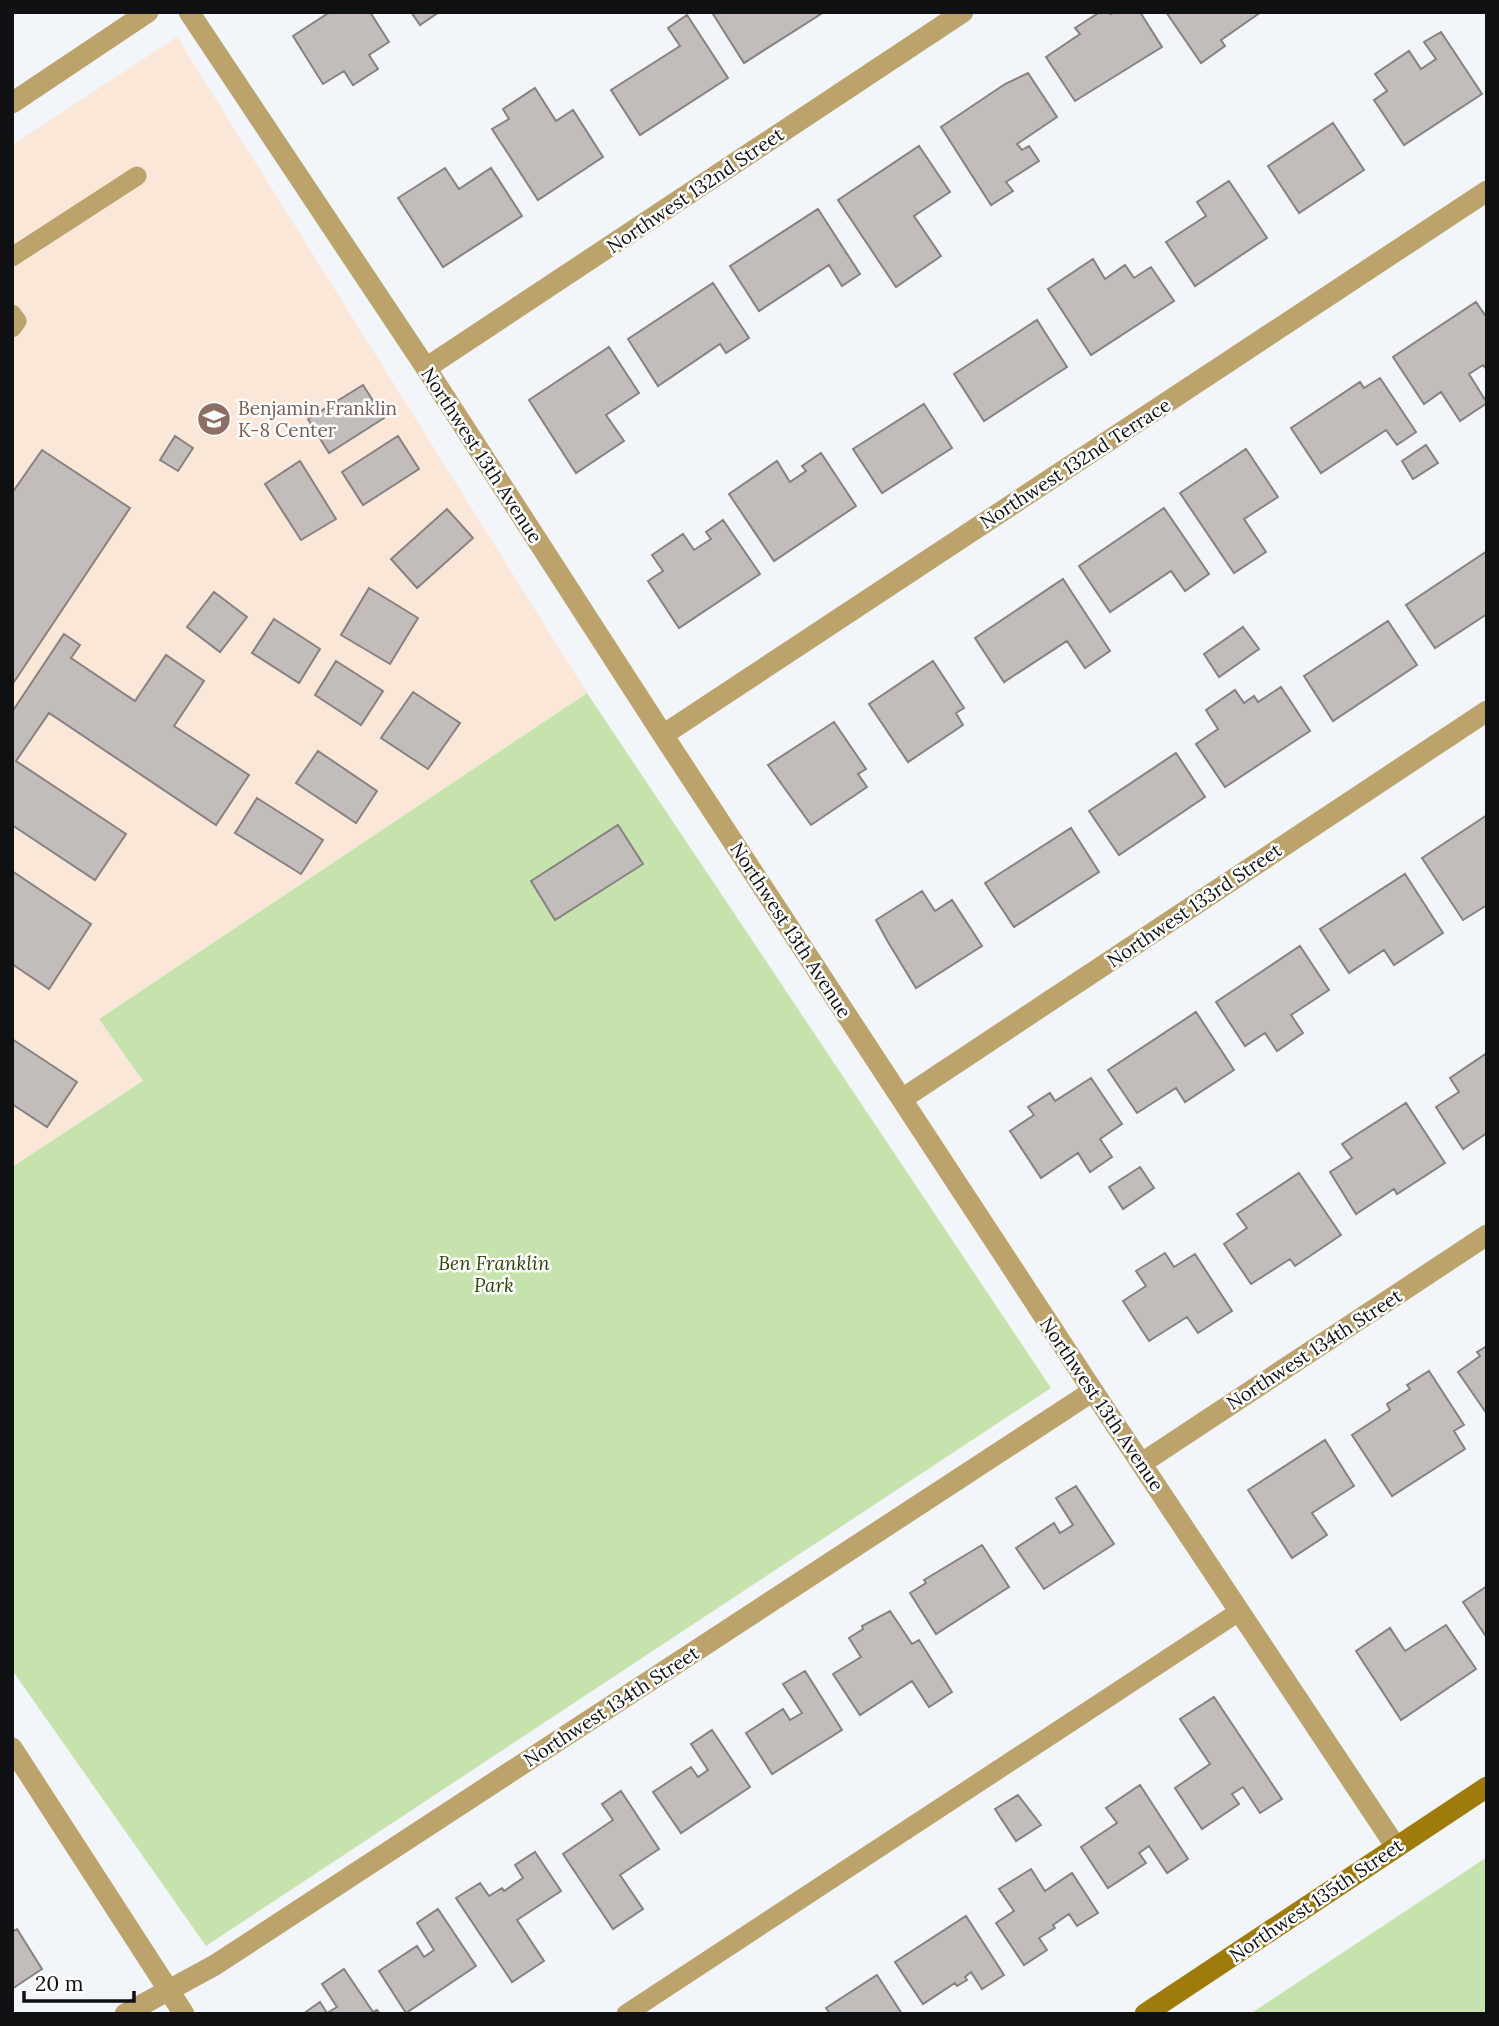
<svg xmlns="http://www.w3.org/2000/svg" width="1499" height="2026" viewBox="0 0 1499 2026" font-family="Lora,serif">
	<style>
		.education { fill: #fbe7d8 }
		.green { fill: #c7e3ad }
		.building { fill: #c2bdbb; stroke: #878281; stroke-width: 2 }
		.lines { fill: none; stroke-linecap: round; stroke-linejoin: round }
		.service { stroke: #bca36b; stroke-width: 19 }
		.minor { stroke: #bca36b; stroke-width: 21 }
		.tertiary { stroke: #bca36b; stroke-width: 21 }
		.secondary { stroke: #9f7b0b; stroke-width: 21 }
		.labels { text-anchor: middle; stroke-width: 5; stroke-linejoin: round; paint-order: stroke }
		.street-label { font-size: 19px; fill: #0f1011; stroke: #fff }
		.education-label { font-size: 19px; fill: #785e54; stroke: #fff; text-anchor: start }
		.park-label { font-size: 19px; font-style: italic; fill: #2b4408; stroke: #fff }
	</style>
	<rect width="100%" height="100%" fill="#f2f5f9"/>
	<path class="education" d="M177 37 587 693 99 1019 143 1081 12 1167V145Z"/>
	<path class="green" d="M587 693 1051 1388 206 1946 12 1670V1167L143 1081 99 1019Z
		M1487 1857V2014H1250Z"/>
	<path class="building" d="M330 12H370L389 42 369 55 378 69 353 85 344 71 323 84 293 36Z
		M411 12H439L420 25Z
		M716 12H824L744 63 713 14Z
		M1100 12H1109L1111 14 1113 12H1140L1162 47 1075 101 1046 57 1080 34 1075 28Z
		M1166 12H1261L1221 40 1225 46 1201 63Z
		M687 15 728 78 640 135 611 90 680 46 668 28Z
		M1441 32 1482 94 1404 145 1374 100 1387 91 1375 74 1409 51 1421 69 1436 59 1424 42Z
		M1028 73 1057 117 1017 144 1022 150 1029 146 1039 161 1006 182 1013 191 991 205 941 127 1005 84Z
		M535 88 556 121 573 110 603 157 538 200 492 129 509 119 503 109Z
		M1333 123 1364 170 1299 213 1268 166Z
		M919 146 950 192 914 216 941 256 896 287 838 200Z
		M445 168 459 189 491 168 522 216 443 267 398 198Z
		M1229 181 1267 238 1195 286 1166 242 1206 216 1197 202Z
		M818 209 860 274 842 286 829 265 759 311 730 266Z
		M1093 259 1105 279 1125 265 1134 278 1151 267 1174 301 1091 355 1048 289Z
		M713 283 749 338 726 353 720 344 658 386 628 339Z
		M1476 302 1487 318V370L1483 365 1469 374 1487 403 1460 421 1441 392 1424 404 1393 357Z
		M1037 320 1067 367 984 421 954 374Z
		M609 347 639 393 606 415 624 441 576 473 529 400Z
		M1380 378 1416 432 1397 445 1386 430 1321 473 1291 428 1360 382 1364 388Z
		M363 385 384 418 329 453 308 419Z
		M924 404 952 448 882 493 853 449Z
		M175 436 193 448 178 471 160 460Z
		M398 436 419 469 363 505 342 472Z
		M1426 445 1438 463 1413 479 1402 461Z
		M1246 449 1278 497 1244 519 1266 552 1234 573 1180 493Z
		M42 450 130 508 12 685V493Z
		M821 453 856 506 774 561 729 494 777 461 790 482 806 471 802 466Z
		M300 461 336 519 301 540 265 484Z
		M1164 508 1209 574 1185 591 1171 571 1110 612 1079 566Z
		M447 509 473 538 417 588 391 559Z
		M723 520 760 574 679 628 648 581 663 571 652 555 683 534 694 550 711 539 706 532Z
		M1487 551V614L1435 648 1406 605Z
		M1063 579 1110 651 1085 668 1067 641 1004 682 975 638Z
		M369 588 418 618 390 664 341 635Z
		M214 592 247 617 220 652 187 627Z
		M274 619 320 649 299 683 252 653Z
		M1388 621 1417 665 1333 721 1304 676Z
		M1243 627 1259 649 1219 677 1204 654Z
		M64 634 80 645 71 658 135 701 166 655 204 681 174 726 249 775 216 825 49 713 16 761 126 834 95 880 12 825V712Z
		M336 661 383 691 361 725 315 695Z
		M933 661 964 708 956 713 963 725 908 762 869 704Z
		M1281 687 1310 731 1225 787 1196 744 1218 729 1206 710 1235 690 1244 703 1254 696 1258 702Z
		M413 692 460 723 428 769 381 738Z
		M834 722 866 769 858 774 867 787 811 825 768 765Z
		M318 751 377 791 356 823 296 783Z
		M1176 753 1205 797 1119 855 1089 811Z
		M257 798 323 840 301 874 235 833Z
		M1487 815V905L1463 920 1422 858Z
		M618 825 643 864 555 920 531 881Z
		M1071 828 1099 872 1014 927 985 883Z
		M12 871 91 924 49 989 12 964Z
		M1405 874 1443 933 1394 965 1384 950 1349 973 1320 929Z
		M922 891 935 911 952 900 982 946 916 988 888 942 876 920Z
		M1300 946 1329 990 1291 1015 1303 1033 1277 1051 1265 1033 1245 1046 1216 1002Z
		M1196 1012 1234 1070 1185 1102 1176 1088 1137 1113 1108 1070Z
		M12 1039 77 1082 47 1127 12 1104Z
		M1487 1053V1133L1463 1149 1436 1107 1459 1092 1450 1078Z
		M1091 1078 1122 1124 1100 1139 1112 1157 1090 1172 1078 1153 1041 1178 1010 1131 1034 1115 1028 1107 1050 1093 1055 1101Z
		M1406 1103 1445 1163 1397 1194 1394 1189 1356 1214 1330 1172 1352 1158 1342 1144Z
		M1140 1167 1154 1188 1123 1209 1109 1187Z
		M1299 1173 1341 1235 1295 1266 1290 1259 1251 1284 1224 1244 1247 1228 1237 1214Z
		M1165 1253 1174 1267 1195 1254 1232 1311 1198 1333 1187 1317 1149 1341 1123 1301 1146 1286 1136 1271Z
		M1487 1346V1414L1458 1372 1480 1356 1477 1352Z
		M1429 1371 1464 1425 1454 1431 1465 1449 1392 1496 1352 1435 1390 1410 1387 1404 1410 1389 1407 1385Z
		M1325 1440 1354 1486 1312 1513 1327 1535 1292 1558 1248 1490Z
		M1076 1486 1114 1544 1044 1589 1016 1548 1054 1523 1060 1533 1073 1525 1056 1498Z
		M982 1545 1009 1587 936 1634 910 1593 926 1583 924 1580Z
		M1487 1586V1638L1463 1602Z
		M890 1611 912 1644 919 1640 952 1692 929 1707 912 1681 860 1715 833 1674 861 1657 849 1638 863 1629 862 1626Z
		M1446 1625 1476 1669 1401 1720 1356 1651 1390 1628 1405 1651Z
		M805 1671 842 1730 772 1774 746 1733 783 1709 790 1720 802 1713 783 1684Z
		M1214 1697 1282 1799 1260 1813 1243 1787 1232 1794 1239 1804 1202 1829 1175 1788 1210 1764 1180 1719Z
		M712 1730 750 1787 681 1833 653 1792 691 1767 698 1777 708 1770 691 1744Z
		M1140 1785 1188 1859 1167 1873 1149 1846 1139 1853 1146 1863 1108 1888 1081 1847 1117 1823 1106 1808Z
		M621 1791 659 1849 620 1875 643 1909 613 1929 563 1854 613 1820 602 1804Z
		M1018 1795 1041 1825 1016 1841 995 1809Z
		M535 1852 561 1891 517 1920 544 1961 512 1982 456 1898 480 1883 489 1896 502 1888 504 1891 523 1878 515 1865Z
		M1031 1869 1045 1891 1072 1873 1098 1913 1077 1926 1069 1914 1053 1925 1055 1928 1039 1938 1047 1950 1024 1965 996 1923 1014 1911 999 1889Z
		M438 1909 476 1966 406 2013 379 1971 417 1946 424 1957 434 1950 417 1923Z
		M966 1916 1004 1975 982 1989 971 1972 965 1977 967 1980 957 1986 955 1983 923 2004 895 1962Z
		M17 1929 42 1969 12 1989V1932Z
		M344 1969 373 2012 377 2010 380 2014H303L320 2002 327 2013 337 2007 322 1984Z
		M877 1975 902 2014H830L826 2008Z"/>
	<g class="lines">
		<path class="service" d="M12 257 137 176
			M12 314 17 321 12 328
			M626 2014 1240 1611"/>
		<path class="minor" d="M189 12 426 368 663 735 1093 1391 1396 1847
			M12 103 148 12
			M426 368 963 12
			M663 735 1487 191
			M902 1099 1487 711
			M1142 1463 1487 1235
			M125 2014 215 1965 1093 1391"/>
		<path class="tertiary" d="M12 1748 184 2014"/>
		<path class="secondary" d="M1145 2014 1487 1787"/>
	</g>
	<defs>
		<g id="school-disc" transform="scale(1.75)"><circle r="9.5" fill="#8d6e63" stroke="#fff"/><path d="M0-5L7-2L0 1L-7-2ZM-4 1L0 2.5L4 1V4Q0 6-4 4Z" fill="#fff"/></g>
	</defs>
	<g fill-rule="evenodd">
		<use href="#school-disc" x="214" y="419"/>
	</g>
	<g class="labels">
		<g class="street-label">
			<text transform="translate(695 190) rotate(-34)" y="7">Northwest 132nd Street</text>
			<text transform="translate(482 455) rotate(57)" y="7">Northwest 13th Avenue</text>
			<text transform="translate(1075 463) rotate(-33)" y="7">Northwest 132nd Terrace</text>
			<text transform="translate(1194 905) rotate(-34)" y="7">Northwest 133rd Street</text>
			<text transform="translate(791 930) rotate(57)" y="7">Northwest 13th Avenue</text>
			<text transform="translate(1314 1349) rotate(-33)" y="7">Northwest 134th Street</text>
			<text transform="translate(1102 1404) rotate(56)" y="7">Northwest 13th Avenue</text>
			<text transform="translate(611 1706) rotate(-33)" y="7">Northwest 134th Street</text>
			<text transform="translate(1316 1900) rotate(-34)" y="7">Northwest 135th Street</text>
		</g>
		<g class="education-label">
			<text x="238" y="415">Benjamin Franklin<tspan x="238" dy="22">K-8 Center</tspan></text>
		</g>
		<g class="park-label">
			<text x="494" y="1270">Ben Franklin<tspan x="494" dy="22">Park</tspan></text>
		</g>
	</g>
	<rect width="1499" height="2026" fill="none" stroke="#0f1011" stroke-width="28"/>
	<path d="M24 1991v10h110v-10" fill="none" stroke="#0f1011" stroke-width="3.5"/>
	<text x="35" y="1991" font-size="21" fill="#0f1011" stroke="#ffffff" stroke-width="5" paint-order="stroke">20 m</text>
</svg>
